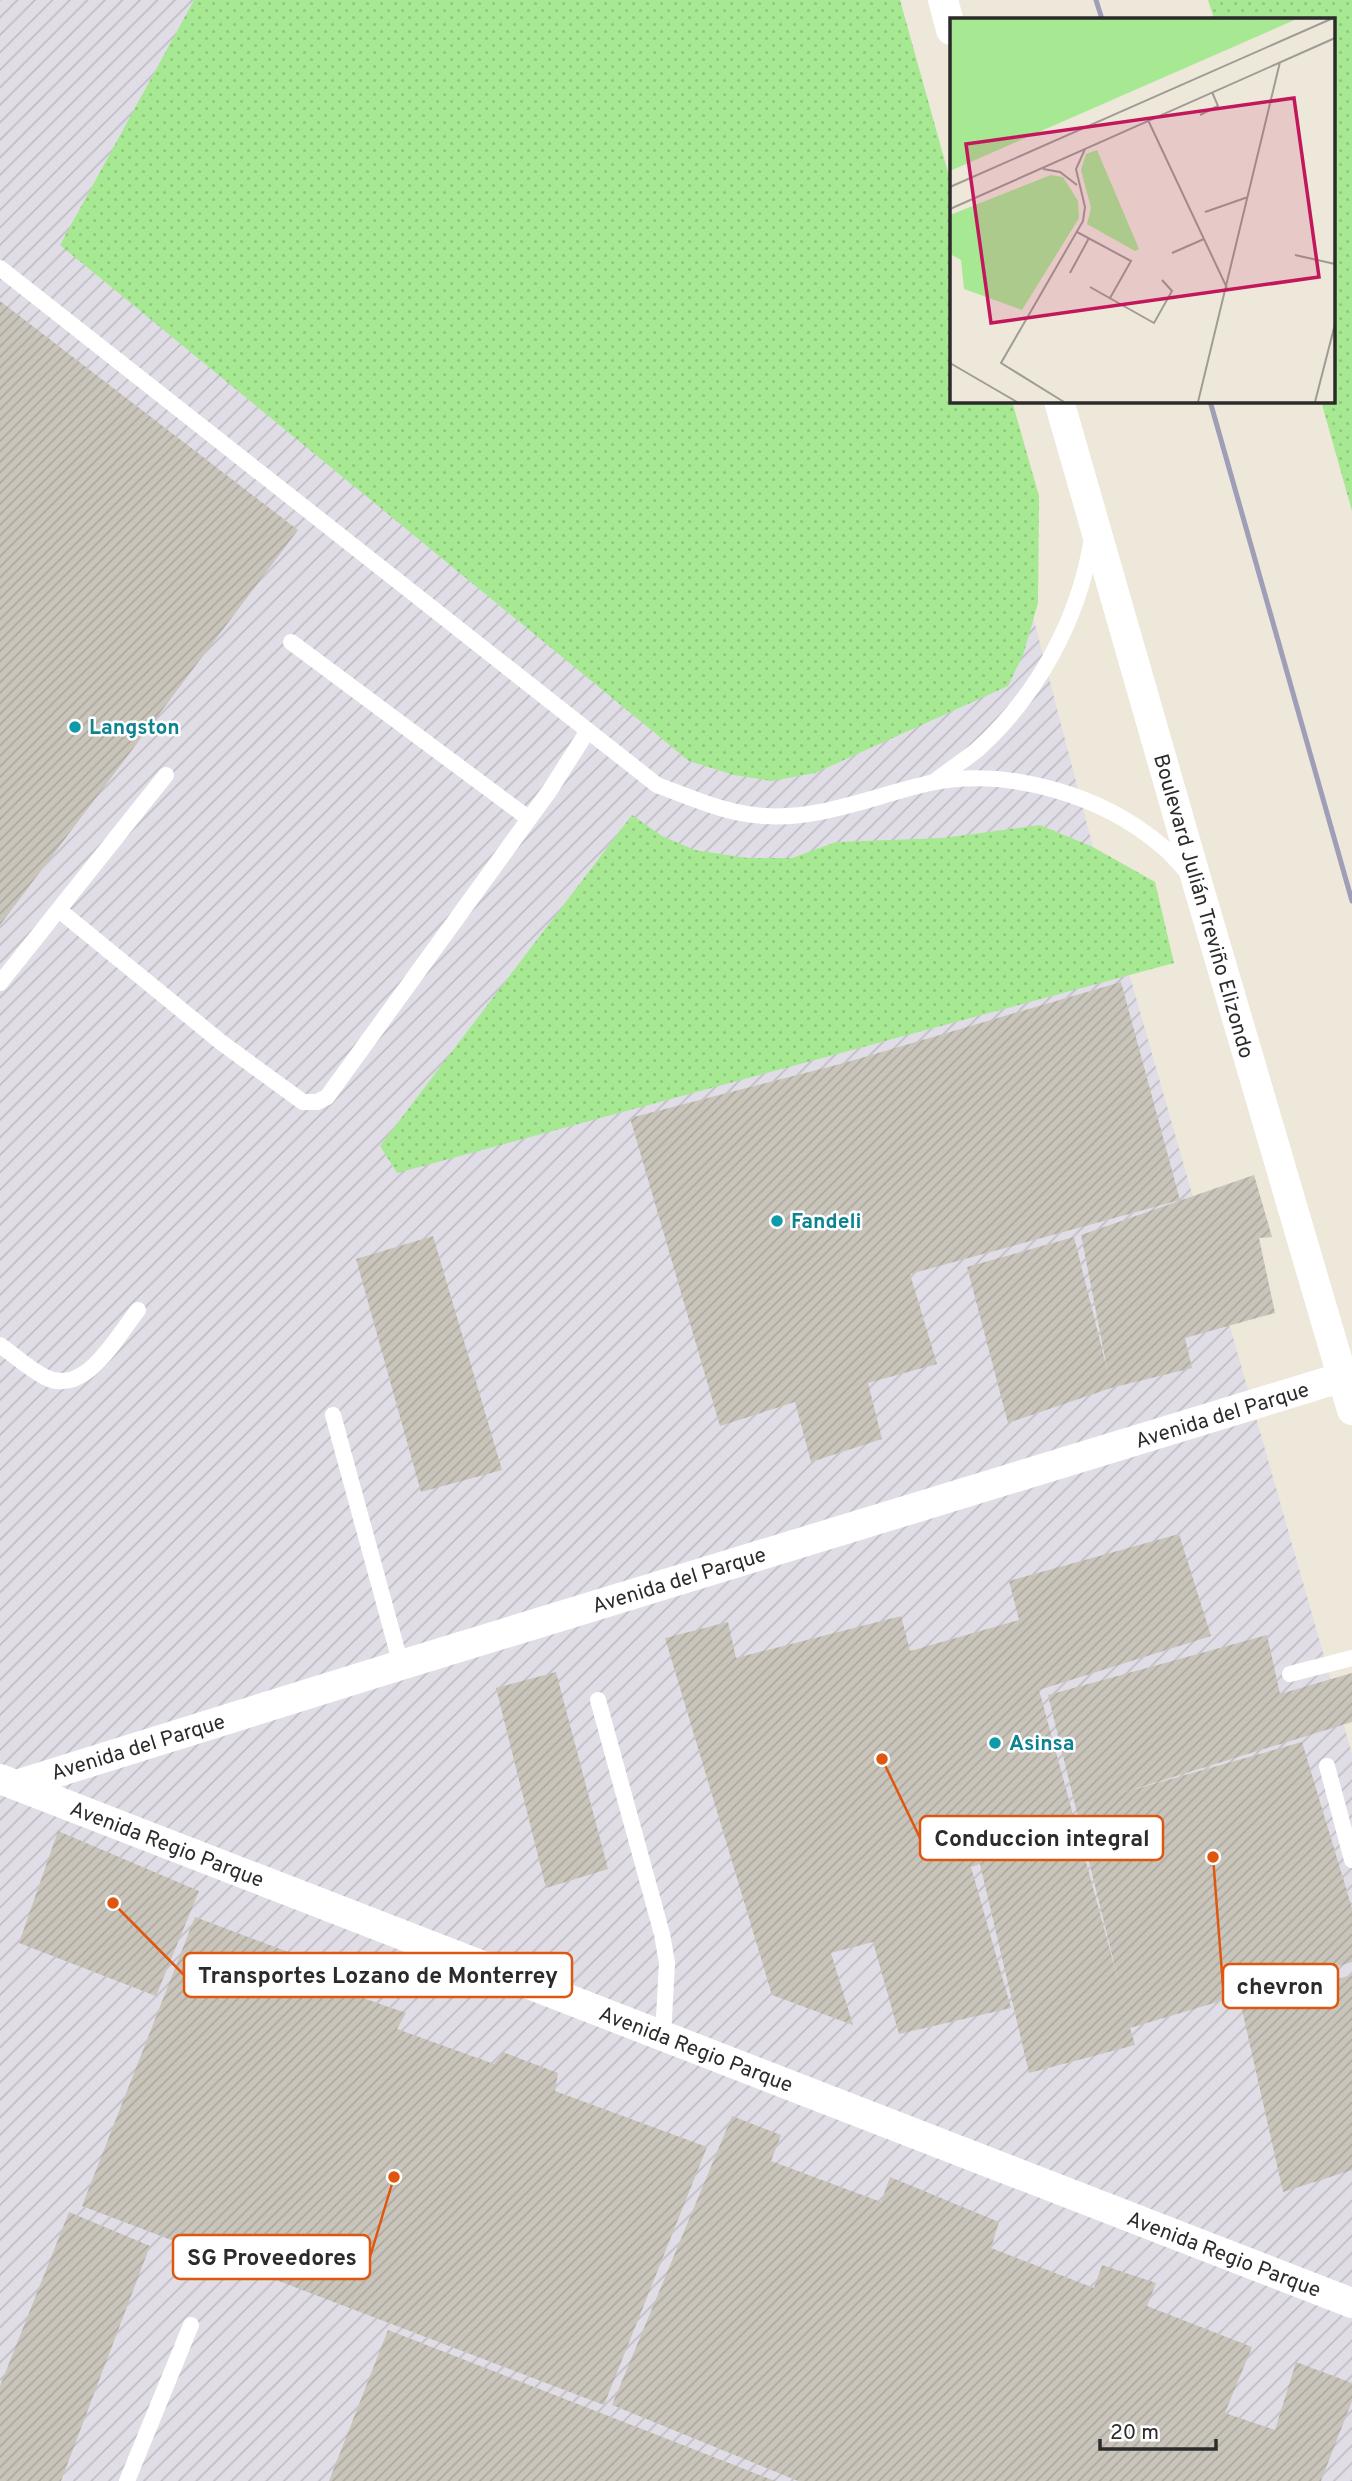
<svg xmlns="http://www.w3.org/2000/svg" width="1352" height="2481" viewBox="0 0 1352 2481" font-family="Overpass,sans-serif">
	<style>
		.industrial { fill: url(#industrial-furrows) }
		.green { fill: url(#green-dots) }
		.building { fill: url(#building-hatch) }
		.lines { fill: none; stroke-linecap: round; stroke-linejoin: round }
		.lane { stroke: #fff; stroke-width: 16 }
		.street { stroke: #fff; stroke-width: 30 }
		.rail { stroke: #9e9eb7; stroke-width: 5 }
		.culture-dot { fill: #0f9aa8; stroke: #fff; stroke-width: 2.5 }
		.labels { text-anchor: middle; stroke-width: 5; stroke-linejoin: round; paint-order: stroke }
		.culture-label { font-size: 21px; font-weight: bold; fill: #0d838f; stroke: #fff; text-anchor: start }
		.street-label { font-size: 21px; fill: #2b2b2b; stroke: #fff }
		.inset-road { fill: none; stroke: #a09c95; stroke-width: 2 }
		.view { fill: #c2185b; fill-opacity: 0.15; stroke: #c2185b; stroke-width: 3.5 }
		.inset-edge { fill: none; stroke: #2b2b2b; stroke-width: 3.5 }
		.leader { fill: none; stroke: #df570e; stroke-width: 2.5 }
		.callout-dot { fill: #df570e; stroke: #fff; stroke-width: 2.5 }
		.callout { fill: #fff; stroke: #df570e; stroke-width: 2.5 }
		.callout-label { font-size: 23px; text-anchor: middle; font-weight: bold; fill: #2b2b2b }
	</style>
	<defs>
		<pattern id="industrial-furrows" width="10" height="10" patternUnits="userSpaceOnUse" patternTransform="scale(1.75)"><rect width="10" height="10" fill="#e0dde6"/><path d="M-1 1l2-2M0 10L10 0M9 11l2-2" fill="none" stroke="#c0bec5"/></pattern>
		<pattern id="green-dots" width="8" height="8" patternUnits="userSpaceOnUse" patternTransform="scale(1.75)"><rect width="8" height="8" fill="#a7e993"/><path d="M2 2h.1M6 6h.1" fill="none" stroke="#90c87f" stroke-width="1.8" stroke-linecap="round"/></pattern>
		<pattern id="building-hatch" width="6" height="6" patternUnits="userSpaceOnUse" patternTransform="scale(1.75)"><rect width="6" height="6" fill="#c9c5bb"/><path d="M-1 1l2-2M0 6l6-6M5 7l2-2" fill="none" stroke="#ada9a1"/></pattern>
	</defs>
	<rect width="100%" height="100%" fill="#eee8db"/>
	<path class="industrial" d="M0 0H873L951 401H977L1093 847 1352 1754V2481H0Z"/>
	<path class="green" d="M194 0H900L951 183V401H1012L1039 496 1038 603 1023 655 1008 686 815 773 772 781 734 775 689 761 60 245Z
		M1208 0H1352V511L1321 401H1333V19H1214Z
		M632 815 662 836 695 850 747 858H792L836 842 943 838 1040 825 1093 847 1155 882 1174 963 397 1173 380 1146Z"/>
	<path class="building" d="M0 301 298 530 0 925Z
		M1121 982 1180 1200 910 1274 937 1364 868 1383 882 1439 811 1462 795 1402 720 1426 630 1118 844 1063Z
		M1254 1175 1272 1237 1259 1238 1275 1313 1185 1338 1192 1368 1111 1388 1008 1423 967 1267 1074 1237 1108 1373 1081 1235Z
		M433 1236 502 1470 421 1492 356 1259Z
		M1179 1534 1211 1636 1039 1690 1119 1983 1048 1695 1267 1635 1280 1694 1352 1673V1722L1118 1794 1302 1742 1352 1908V1962L1130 2028 1135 2045 1029 2073 980 1864 971 1867 1011 2008 899 2034 873 1942 831 1953 853 2025 772 1995 665 1638 728 1622 736 1658 901 1616 910 1651 1019 1620 1009 1581Z
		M556 1672 608 1869 546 1888 496 1688Z
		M58 1831 199 1891 156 1996 19 1943Z
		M195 1917 307 1959 303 1977 406 2013 397 2029 494 2064 503 2052 558 2073 555 2091 707 2147 604 2405 82 2206Z
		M1352 1975V2170L1283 2192 1241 2005Z
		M732 2116 781 2135 771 2161 881 2202 890 2177 999 2222 991 2248 1094 2288 1102 2265 1156 2283 1147 2306 1252 2347 1225 2413 1275 2430 1296 2362 1352 2383V2401L1321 2481H798L612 2405Z
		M69 2212 150 2246 61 2481H0V2386Z
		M388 2330 775 2481H329Z"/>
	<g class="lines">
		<path class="lane" d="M0 268 657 785C692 798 727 814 764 816 821 820 876 795 930 783 1009 767 1103 795 1163 847 1173 855 1180 865 1189 874
			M291 642 528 818
			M934 782C948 771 963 761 977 750 1038 695 1079 619 1092 538
			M59 910 222 1043 303 1102H317L327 1097 550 790 587 732
			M0 983 166 775
			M0 1345C14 1355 29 1369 45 1377 85 1398 117 1336 138 1310
			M333 1415 401 1665
			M1290 1674 1352 1658
			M598 1700 662 1934 667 1963 663 2036
			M1327 1766 1352 1860
			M127 2481 191 2325"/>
		<path class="street" d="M943 0 951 30
			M1059 401 1197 882 1352 1410
			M0 1779 1352 2303
			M16 1785 401 1665 1343 1377"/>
		<path class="rail" d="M1096 0 1102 19
			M1210 401 1352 901"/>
	</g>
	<g class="culture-dot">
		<circle cx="75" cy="727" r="7"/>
		<circle cx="777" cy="1221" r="7"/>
		<circle cx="995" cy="1743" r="7"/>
	</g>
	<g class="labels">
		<g class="culture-label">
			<text x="89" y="734">Langston</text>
			<text x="791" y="1228">Fandeli</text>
			<text x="1009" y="1750">Asinsa</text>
		</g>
		<g class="street-label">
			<text transform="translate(1204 906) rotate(74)" y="7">Boulevard Julián Treviño Elizondo</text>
			<text transform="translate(1222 1415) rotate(-17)" y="7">Avenida del Parque</text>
			<text transform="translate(679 1580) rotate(-17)" y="7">Avenida del Parque</text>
			<text transform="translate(138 1747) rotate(-17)" y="7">Avenida del Parque</text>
			<text transform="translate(167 1844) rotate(21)" y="7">Avenida Regio Parque</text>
			<text transform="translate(696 2049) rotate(21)" y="7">Avenida Regio Parque</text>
			<text transform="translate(1224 2254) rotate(21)" y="7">Avenida Regio Parque</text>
		</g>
	</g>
	<g transform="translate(950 18)">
		<rect width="385" height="385" fill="#eee8db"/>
		<path d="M0 1H347L0 153ZM147 132 189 231 185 233 137 206 141 190 131 152 136 136ZM101 157 113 159 128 183 129 200 72 292 14 271 11 242 0 236V197Z" fill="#a7e993"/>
		<path class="inset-road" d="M250 97 268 88 262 74M198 102 277 270M93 151 110 154 127 167M0 169 381 1M0 191 385 20M255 194 298 179M127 214 181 243 160 280M222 235 254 221M345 237 385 246M120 255 139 220M140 269 204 305 222 273 212 262M0 345 67 384M114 384 51 345 133 203 135 189 126 151 135 131M248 384 330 44M365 384 385 306"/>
		<path class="view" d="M344 80 369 259 41 305 16 126Z"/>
		<rect width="385" height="385" class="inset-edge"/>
	</g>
	<path class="leader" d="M882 1759L920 1838M113 1903L184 1975M1213 1857L1223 1986M394 2177L370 2257"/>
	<g class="callout-dot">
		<circle cx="882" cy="1759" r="7"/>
		<circle cx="113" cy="1903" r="7"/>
		<circle cx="1213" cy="1857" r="7"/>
		<circle cx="394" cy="2177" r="7"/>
	</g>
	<g class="callout">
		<rect x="920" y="1816" width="243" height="44" rx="7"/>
		<rect x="184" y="1953" width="388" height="44" rx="7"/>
		<rect x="1223" y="1964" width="115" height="44" rx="7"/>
		<rect x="173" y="2235" width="197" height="44" rx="7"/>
	</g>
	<g class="callout-label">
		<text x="1042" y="1846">Conduccion integral</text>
		<text x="378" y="1983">Transportes Lozano de Monterrey</text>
		<text x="1280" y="1994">chevron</text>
		<text x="272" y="2265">SG Proveedores</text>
	</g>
	<path d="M1100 2439v10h116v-10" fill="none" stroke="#2b2b2b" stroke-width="3.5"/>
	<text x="1110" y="2439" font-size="21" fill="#2b2b2b" stroke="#ffffff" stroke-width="5" paint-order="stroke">20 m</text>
</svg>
